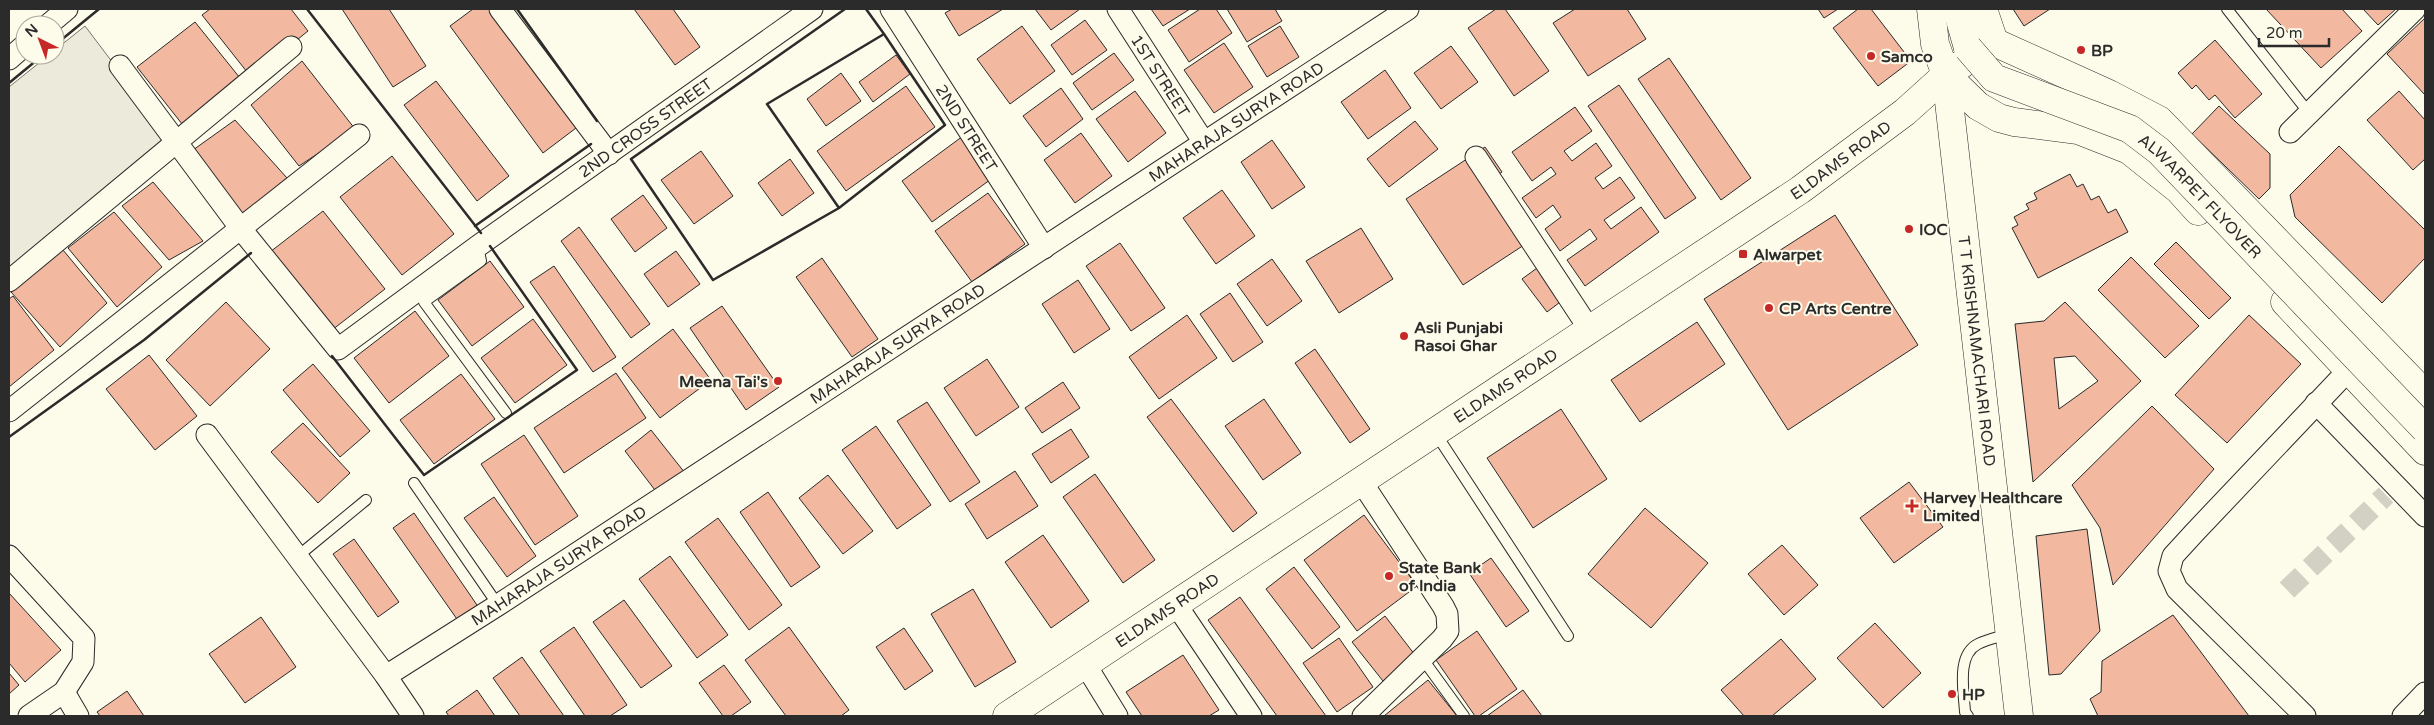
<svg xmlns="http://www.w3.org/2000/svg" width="2434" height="725" viewBox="0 0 2434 725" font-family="'Varela Round',sans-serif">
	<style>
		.green { fill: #ecebdb; stroke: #74746e }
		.building { fill: #f2b8a0; stroke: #2b2b2b; fill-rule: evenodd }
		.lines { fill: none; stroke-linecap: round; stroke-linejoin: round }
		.minor-tunnel { stroke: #d3d1c4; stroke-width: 21; stroke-dasharray: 21 11; stroke-linecap: butt }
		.service-casing { stroke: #2b2b2b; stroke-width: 12 }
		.minor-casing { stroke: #2b2b2b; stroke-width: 23 }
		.secondary-casing { stroke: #2b2b2b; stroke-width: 29 }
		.service { stroke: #fdfbea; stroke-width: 10 }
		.minor { stroke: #fdfbea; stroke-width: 21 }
		.secondary { stroke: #fdfbea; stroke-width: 28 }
		.secondary-bridge-casing { stroke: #2b2b2b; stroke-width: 29; stroke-linecap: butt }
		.secondary-bridge { stroke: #fdfbea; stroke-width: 28 }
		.wall { stroke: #2b2b2b; stroke-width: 2.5 }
		.poi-dot { fill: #c62828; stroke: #fdfbea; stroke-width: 2 }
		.labels { text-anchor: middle; stroke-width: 4; stroke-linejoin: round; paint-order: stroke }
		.poi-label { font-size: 16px; font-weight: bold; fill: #2b2b2b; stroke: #fdfbea; text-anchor: start }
		.street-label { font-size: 16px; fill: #2b2b2b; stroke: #fdfbea }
	</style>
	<rect width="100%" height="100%" fill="#fdfbea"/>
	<path class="green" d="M85 26 175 145 9 273V87L49 55H55V50Z"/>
	<path class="building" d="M210 9H291L308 31 251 77 202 15Z
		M342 9H389L426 66 393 87Z
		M473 9H495L580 125 543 153 450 26Z
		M634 9H673L700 47 675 65Z
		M952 9H1003L959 36 945 13Z
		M1035 9H1080L1051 30Z
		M1151 9H1190L1163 26Z
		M1200 9H1216L1232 33 1189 62 1168 30Z
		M1227 9H1275L1282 21 1247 42Z
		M1496 9H1505L1549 71 1514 96 1468 28Z
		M1575 9H1627L1646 39 1588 76 1553 23Z
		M1818 9H1838L1824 18Z
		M1858 9H1871L1911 61 1878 86 1833 28Z
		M2013 9H2050L2024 26Z
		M2266 9H2342L2362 31 2321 68Z
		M2363 9H2396L2378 25Z
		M2425 18V95L2387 54Z
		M1085 20 1107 50 1072 75 1051 45Z
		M195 22 244 83 186 129 137 67Z
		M1022 26 1055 71 1010 104 977 59Z
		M1280 26 1299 57 1267 77 1248 46Z
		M2215 40 2262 94 2235 118 2215 95 2209 100 2196 85 2192 89 2178 73Z
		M1224 43 1253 87 1214 113 1184 70Z
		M1451 46 1478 82 1441 109 1414 73Z
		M1114 53 1134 80 1092 110 1073 83Z
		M896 55 910 74 873 102 859 82Z
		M1669 58 1751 178 1721 200 1638 79Z
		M302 61 355 129 299 166 251 105Z
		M1385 70 1411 108 1368 139 1341 102Z
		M841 73 861 101 826 126 807 99Z
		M436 81 509 176 477 201 404 105Z
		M1619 85 1696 198 1665 219 1588 106Z
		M906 86 935 127 846 191 817 151Z
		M1061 88 1083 119 1046 147 1023 116Z
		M1135 91 1166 133 1128 162 1096 119Z
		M2399 91 2425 120V159L2413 170 2367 120Z
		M2219 106 2270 154V188L2259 199 2192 134Z
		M1575 107 1592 131 1564 151 1572 161 1596 143 1612 166 1595 178 1603 189 1620 177 1635 198 1604 220 1611 229 1641 207 1659 232 1585 286 1567 260 1597 239 1590 229 1560 251 1545 229 1561 217 1553 205 1536 218 1522 198 1556 174 1551 167 1532 181 1512 152Z
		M235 120 287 178 243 214 193 150Z
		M1415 121 1438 149 1389 187 1367 159Z
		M1081 133 1112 176 1075 203 1044 160Z
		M963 136 994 177 932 222 902 181Z
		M1272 140 1305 187 1272 209 1241 162Z
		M2339 146 2425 230V258L2382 303 2295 217 2290 195Z
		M1485 147 1502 172 1484 184 1524 245 1463 285 1406 199Z
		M701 151 733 196 694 224 661 180Z
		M392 156 454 234 402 275 340 197Z
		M790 159 814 193 782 216 758 183Z
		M2070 174 2077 187 2083 184 2091 200 2099 196 2108 213 2116 209 2128 232 2038 278 2012 228 2018 225 2014 217 2029 209 2026 204 2037 199 2034 193Z
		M153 182 203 241 169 260 122 206Z
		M1222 190 1255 236 1216 264 1183 218Z
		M988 193 1025 244 972 282 935 231Z
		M643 195 667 228 635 252 611 219Z
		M323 211 385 289 332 330 270 252Z
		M114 212 162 267 117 307 68 248Z
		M1835 215 1918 345 1788 430 1704 299Z
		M579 227 650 324 631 338 561 241Z
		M1361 228 1393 279 1339 313 1306 261Z
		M2176 242 2231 298 2209 319 2154 264Z
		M1120 243 1165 308 1131 331 1086 266Z
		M63 250 107 303 60 347 11 292Z
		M676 251 700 284 668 307 644 274Z
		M2131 257 2199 326 2165 358 2098 290Z
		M822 258 878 339 852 357 796 277Z
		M1272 259 1302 301 1267 326 1237 284Z
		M1548 260 1572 293 1547 312 1522 279Z
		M490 261 524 307 472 346 438 300Z
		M554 266 616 357 593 372 530 282Z
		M1078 280 1110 329 1074 353 1042 304Z
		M1230 293 1263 342 1233 362 1200 314Z
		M13 296 54 350 9 387V299Z
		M226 302 270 349 210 406 166 360Z
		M2065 302 2141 381 2033 482 2015 324 2044 321ZM2075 356 2098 381 2059 409 2054 358Z
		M722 306 779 387 746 410 690 328Z
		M415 311 449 356 389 403 354 358Z
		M1187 315 1217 358 1159 399 1129 357Z
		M2249 315 2301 364 2227 443 2175 395Z
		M533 319 567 365 515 403 481 358Z
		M1697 322 1725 364 1640 422 1611 380Z
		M673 329 711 380 660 418 622 368Z
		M1315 349 1370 429 1350 443 1295 363Z
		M149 355 197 416 155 450 106 389Z
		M987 359 1019 407 976 436 944 388Z
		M313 364 370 431 340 457 283 390Z
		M616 373 646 418 564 473 534 428Z
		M461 374 495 419 434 464 400 420Z
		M1063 382 1080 408 1042 433 1025 408Z
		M1171 399 1257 513 1233 532 1147 417Z
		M1264 399 1301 453 1263 480 1225 426Z
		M927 402 980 482 950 502 897 421Z
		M2152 406 2214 469 2113 585 2100 528 2072 485Z
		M1561 409 1607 479 1533 528 1487 458Z
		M303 423 350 473 318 503 271 452Z
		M876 426 931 505 897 529 842 450Z
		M1071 429 1089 457 1051 483 1032 454Z
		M651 430 685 473 658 494 625 451Z
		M524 435 578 516 535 545 481 464Z
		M1015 471 1038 506 987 539 965 504Z
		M1095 474 1155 560 1123 583 1063 497Z
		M828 475 873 531 843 554 799 498Z
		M1909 482 1943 527 1894 563 1860 518Z
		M768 492 820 567 791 587 740 512Z
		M494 497 536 556 507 577 464 518Z
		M1645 508 1708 563 1651 628 1588 574Z
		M414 513 479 608 459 622 393 528Z
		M1364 515 1417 586 1357 631 1304 560Z
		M718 518 782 605 749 630 685 542Z
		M2087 529 2100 631 2061 674 2049 675 2036 536Z
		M1043 535 1089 601 1051 628 1005 562Z
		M354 539 399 602 378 617 333 554Z
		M1782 545 1818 585 1784 615 1748 574Z
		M670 556 728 635 697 658 639 579Z
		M1491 558 1529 611 1506 627 1469 573Z
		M1294 567 1340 627 1312 649 1266 589Z
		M973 589 1016 662 975 687 931 614Z
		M9 593 61 650 25 682 9 663Z
		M1240 597 1326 716H1277L1208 620Z
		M624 600 672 666 641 688 593 622Z
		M2173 615 2249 716H2098L2090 699 2101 692 2102 661Z
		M1385 616 1415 655 1383 681 1352 642Z
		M261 617 296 667 245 703 209 654Z
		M1875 623 1921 673 1883 708 1837 658Z
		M574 627 627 705 610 716H585L540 651Z
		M789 627 849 710 841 716H786L745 660Z
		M904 628 933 671 905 690 876 647Z
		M1477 631 1517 689 1479 716H1475L1436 660Z
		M1339 638 1373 687 1337 712 1303 663Z
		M1781 639 1816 679 1772 716H1744L1721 690Z
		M1183 655 1219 710 1209 716H1142L1126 692Z
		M522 657 564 716H520L493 678Z
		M724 665 751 702 731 716H723L699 683Z
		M9 673 19 685 9 694Z
		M1428 680 1457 716H1384Z
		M477 690 495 716H449L446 712Z
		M1523 690 1542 716H1487Z
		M127 691 144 716H100L97 712Z"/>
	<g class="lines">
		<path class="minor-tunnel" d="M2287 590 2386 495"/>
		<g class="service-casing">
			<path id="service" d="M2227 9 2309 113
				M478 246 481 261 424 302 506 413
				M1436 434 1568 636
				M414 483 498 605
				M298 556 366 500
				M1422 658 1464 716
				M1968 716 1965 712C1964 692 1956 655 1978 644 1988 639 1999 637 2008 634"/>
		</g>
		<g class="minor-casing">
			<g id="minor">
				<path d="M500 9 609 154"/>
				<path id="s1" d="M891 9 1044 248"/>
				<path id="s2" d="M1118 9 1203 141"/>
				<path d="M48 25 67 9"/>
				<path d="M9 59 25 45"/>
				<path id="s3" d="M120 66 241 229 338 349 478 246 812 9"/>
				<path d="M2290 132 2415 9"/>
				<path d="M1476 157 1590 330"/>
				<path d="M9 281 291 47"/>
				<path d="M2316 403 2425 516"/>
				<path d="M9 411 359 135"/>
				<path d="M207 435 386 676 413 716"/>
				<path d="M1361 481 1443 606 1447 614 1448 631 1442 639 1363 716"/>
				<path d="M9 556 84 638 83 662 64 692 29 716"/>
				<path d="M1175 603 1251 716"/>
				<path d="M1085 664 1117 716"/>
				<path id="s4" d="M386 676 498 605 1408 9"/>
				<path d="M64 692 78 716"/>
				<path d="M2305 716 2177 589 2169 571 2173 556 2195 532 2359 359"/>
				<path d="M2403 716 2425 693"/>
			</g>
		</g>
		<g class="secondary-casing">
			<g id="secondary">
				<path id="s5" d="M1931 9 1935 44 1946 75 2019 716"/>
				<path d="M1957 9 1968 48"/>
				<path d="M1983 9 1994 42"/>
				<path d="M1994 42 2109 94 2159 120 2425 394"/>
				<path d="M1946 75 1978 106 1999 118 2014 122 2078 130 2129 150 2179 190 2198 211"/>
				<path d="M2285 302 2425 451"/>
				<path id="s6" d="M1007 716 1800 190 1905 112 1946 75 1994 42"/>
			</g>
		</g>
		<use href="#service" class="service"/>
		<use href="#minor" class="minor"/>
		<use href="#secondary" class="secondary"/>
		<g class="secondary-bridge-casing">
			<g id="secondary-bridge">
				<path id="s7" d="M1968 48 1994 78 2130 129 2159 151 2425 429"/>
			</g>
		</g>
		<use href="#secondary-bridge" class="secondary-bridge"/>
		<path class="wall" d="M307 9 481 233
			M517 9 597 121
			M845 9 631 159 713 280 839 208 767 104 884 34 866 9
			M884 34 945 125 839 208 767 104Z
			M55 45 99 9
			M9 83 43 55
			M475 226 591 144
			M332 356 424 475 577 370 490 246
			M9 437 144 340 251 253"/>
	</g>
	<g class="poi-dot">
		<circle cx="2081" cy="50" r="5"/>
		<circle cx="1871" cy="56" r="5"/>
		<circle cx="1909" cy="229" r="5"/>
		<rect x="1738" y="249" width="10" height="10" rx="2.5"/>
		<circle cx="1769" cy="308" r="5"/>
		<circle cx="1404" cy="336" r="5"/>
		<circle cx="778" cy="381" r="5"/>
		<path d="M1909.5 498.5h5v5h5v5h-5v5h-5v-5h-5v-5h5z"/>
		<circle cx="1389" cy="576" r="5"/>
		<circle cx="1952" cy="694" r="5"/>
	</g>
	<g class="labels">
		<g class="poi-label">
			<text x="2091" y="56">BP</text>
			<text x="1881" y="62">Samco</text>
			<text x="1919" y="235">IOC</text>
			<text x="1753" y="260">Alwarpet</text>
			<text x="1779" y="314">CP Arts Centre</text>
			<text x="1414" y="333">Asli Punjabi<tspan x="1414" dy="18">Rasoi Ghar</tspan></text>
			<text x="768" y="387" text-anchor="end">Meena Tai's</text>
			<text x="1923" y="503">Harvey Healthcare<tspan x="1923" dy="18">Limited</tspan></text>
			<text x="1399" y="573">State Bank<tspan x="1399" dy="18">of India</tspan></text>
			<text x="1962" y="700">HP</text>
		</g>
		<g class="street-label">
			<text dy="6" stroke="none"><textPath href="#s2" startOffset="79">1ST STREET</textPath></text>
			<text dy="6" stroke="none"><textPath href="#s4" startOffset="1015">MAHARAJA SURYA ROAD</textPath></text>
			<text dy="6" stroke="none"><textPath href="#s3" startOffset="736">2ND CROSS STREET</textPath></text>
			<text dy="6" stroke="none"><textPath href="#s1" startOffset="141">2ND STREET</textPath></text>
			<text dy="6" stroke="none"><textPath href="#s6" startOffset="1002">ELDAMS ROAD</textPath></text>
			<text dy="6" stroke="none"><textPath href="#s7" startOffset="282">ALWARPET FLYOVER</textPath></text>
			<text dy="6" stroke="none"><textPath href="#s4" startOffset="610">MAHARAJA SURYA ROAD</textPath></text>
			<text dy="6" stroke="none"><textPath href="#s5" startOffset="346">T T KRISHNAMACHARI ROAD</textPath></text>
			<text dy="6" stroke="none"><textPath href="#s6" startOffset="598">ELDAMS ROAD</textPath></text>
			<text dy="6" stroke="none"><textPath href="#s4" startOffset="205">MAHARAJA SURYA ROAD</textPath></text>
			<text dy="6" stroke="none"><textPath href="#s6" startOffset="192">ELDAMS ROAD</textPath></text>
		</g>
	</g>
	<rect width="2434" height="725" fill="none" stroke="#2b2b2b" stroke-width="20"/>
	<g transform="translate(40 40) rotate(318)"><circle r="24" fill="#fdfbea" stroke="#a9a89e"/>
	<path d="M0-4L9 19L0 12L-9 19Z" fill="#c62828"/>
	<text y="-8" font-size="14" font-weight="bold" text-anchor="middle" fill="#2b2b2b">N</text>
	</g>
	<path d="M2259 38v8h70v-8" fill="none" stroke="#2b2b2b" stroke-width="2.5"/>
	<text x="2266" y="38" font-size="15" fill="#2b2b2b" stroke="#fdfbea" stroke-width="4" paint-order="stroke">20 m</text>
</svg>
